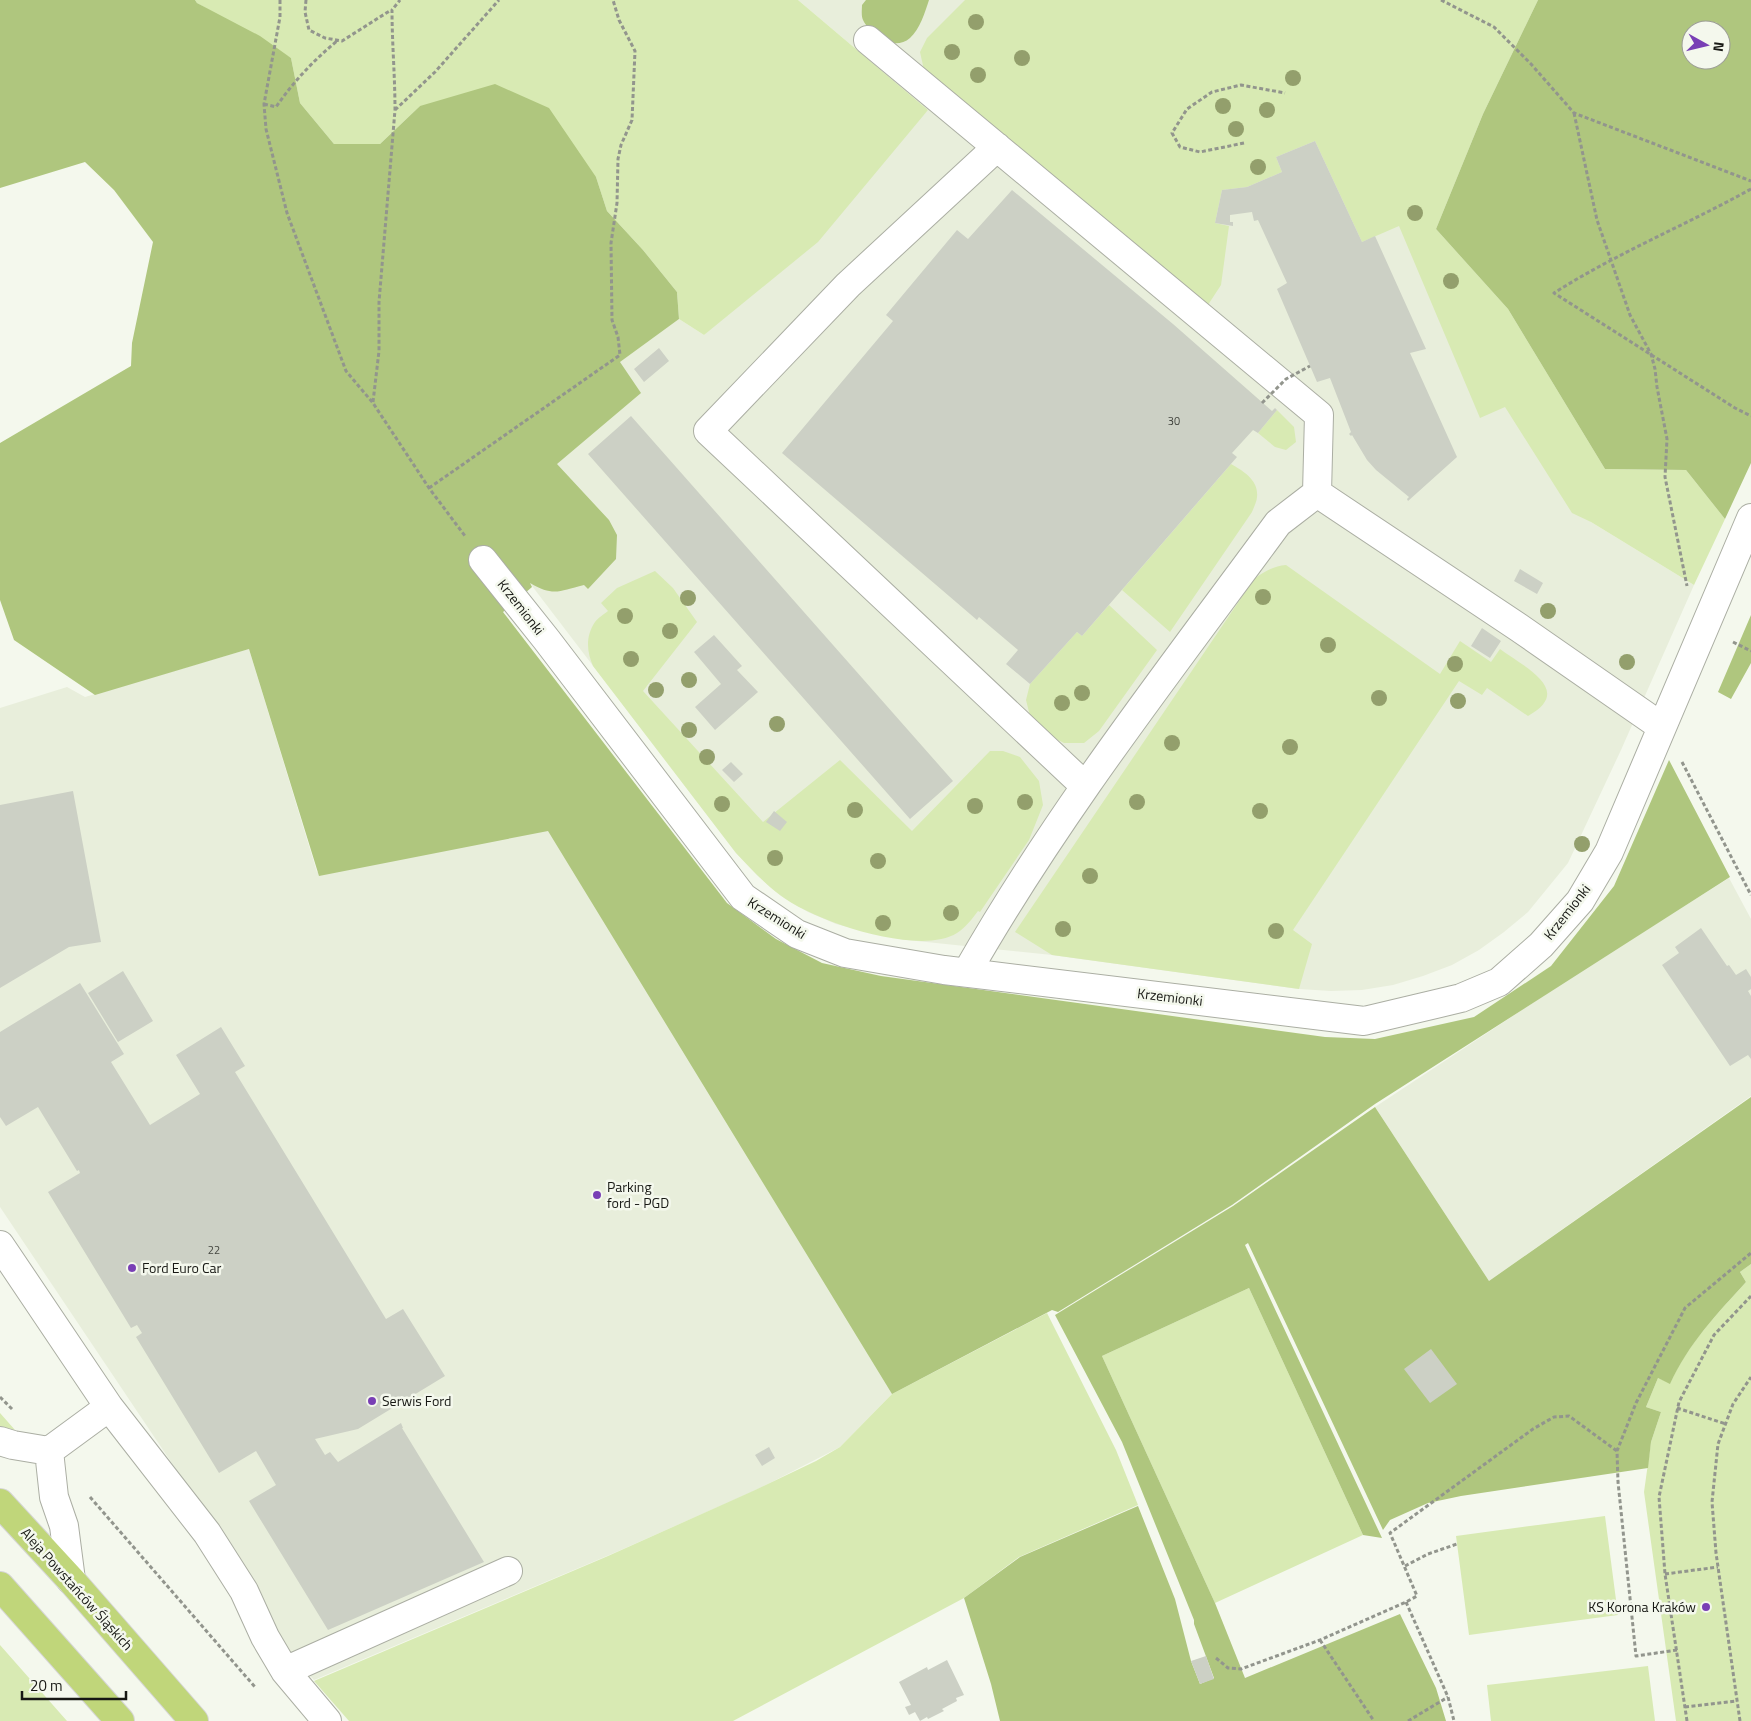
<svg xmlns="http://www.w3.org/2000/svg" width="1751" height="1721" viewBox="0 0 1751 1721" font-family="'Titillium Web',sans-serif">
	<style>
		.built { fill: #e8eedb }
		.green { fill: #d8eab3 }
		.forest { fill: #afc67e; fill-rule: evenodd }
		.building { fill: #ccd0c5 }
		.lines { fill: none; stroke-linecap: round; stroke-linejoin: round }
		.minor-casing { stroke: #abaea3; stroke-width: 30 }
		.major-casing { stroke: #d5d5d5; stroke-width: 30 }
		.path { stroke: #92958d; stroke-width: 3; stroke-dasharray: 4 2.5; stroke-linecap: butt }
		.minor { stroke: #fff; stroke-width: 28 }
		.major { stroke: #c0d67a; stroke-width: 28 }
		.path-bridge { stroke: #92958d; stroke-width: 3; stroke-dasharray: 4 2.5; stroke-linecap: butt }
		.tree { fill: #939f6c }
		.poi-dot { fill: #793fb5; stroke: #f4f8ed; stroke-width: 2 }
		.labels { text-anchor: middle; stroke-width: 5; stroke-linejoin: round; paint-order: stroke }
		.number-label { font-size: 11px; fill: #444640 }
		.street-label { font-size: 14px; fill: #171814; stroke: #f4f8ed }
		.poi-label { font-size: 14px; fill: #171814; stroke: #f4f8ed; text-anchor: start }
	</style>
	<rect width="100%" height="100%" fill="#f4f8ed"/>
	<path class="built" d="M798 0H1200L1436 229 1591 522 1694 585 1621 750 1568 863 1528 912 1504 932 1479 950 1452 965 1423 976 1393 985 1362 990 1331 991 1299 989 1052 955 907 940 880 935 836 924 808 912 781 896 758 876 736 853 529 582 446 488 679 319 704 335 928 110Z
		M249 649 317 872 566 806 644 922 919 1380 892 1394 840 1447 754 1491 614 1553 314 1680 265 1628 259 1593 0 1207V708L67 687 85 697Z
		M1729 878 1751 919V1096L1489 1281 1375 1107 1575 975Z"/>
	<path class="green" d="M195 0H798L928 110 818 242 704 335 679 319 677 292 643 250 607 211 596 177 420 106 380 144H334L300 103 291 58 197 3Z
		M965 0H1538L1483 114 1436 229 1508 309 1605 469 1686 470 1725 519 1694 585 1591 522 1572 513 1505 407 1480 418 1399 226 1362 242 1315 141 1276 157 1282 172 1247 187 1222 190 1215 223 1229 226 1221 285 1204 311 924 70 920 52 927 38Z
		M1277 410 1294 427 1296 442 1286 450 1275 447 1258 433Z
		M1231 464C1243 471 1259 480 1257 497 1257 501 1254 507 1252 512L1170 632 1122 590Z
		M1286 565 1440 674 1460 641 1491 662 1500 649C1524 667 1575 690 1528 716L1487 688 1482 695 1459 681 1293 930 1312 944 1299 989 1052 955 1015 932 1254 579C1264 572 1273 566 1286 565Z
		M655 571 673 588 697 622 643 691 763 822 840 760 912 831 990 751H1003L1020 757 1039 781 1043 805 1029 840 980 912 978 911C972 919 966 927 957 933 919 957 813 921 780 895 764 883 750 868 736 853L593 666C587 652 585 637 595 622 598 618 604 614 608 611L601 603 617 588Z
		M1109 605 1157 650 1099 731 1084 743H1064L1044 733 1031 720 1026 700 1030 684 1077 632 1082 636Z
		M1751 1264V1721H1676L1644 1492 1651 1442 1661 1412 1646 1407 1658 1378 1670 1383C1689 1343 1716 1315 1746 1282L1740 1272Z
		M1249 1288 1363 1535 1215 1603 1102 1356Z
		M1047 1313 1116 1450 1138 1505 1019 1557 964 1598 733 1721H349L314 1681 608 1556 753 1491 816 1461 840 1447 892 1394Z
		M0 1413 15 1430 0 1426Z
		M1605 1516 1618 1615 1469 1635 1456 1536Z
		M0 1645 67 1721H0Z
		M1648 1666 1655 1721H1491L1487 1685Z"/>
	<path class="forest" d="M0 0H195L197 3 260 36 291 58 300 103 334 144H380L420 106 495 84 549 108 596 177 607 211 643 250 677 292 679 319 620 362 641 393 557 464 609 520 617 535 616 559 588 589 584 585C559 591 554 597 530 583L532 587 503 612 727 903 776 939 822 963 881 976 1325 1037 1375 1039 1474 1017 1551 966 1614 886 1669 760 1730 877 1375 1104 1232 1205 1058 1312 1052 1310 892 1394 548 831 319 876 249 649 95 695 14 640 0 600V443L131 366 132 343 153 242 114 190 85 162 0 188Z
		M866 0H929C925 12 920 29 910 38 894 52 871 36 863 20 861 16 862 9 862 5Z
		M1538 0H1751V463L1725 519 1686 470 1605 469 1508 309 1436 229 1483 114ZM1691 30H1721V60H1691Z
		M1751 615V663L1731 699 1718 692Z
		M1751 1097V1264L1740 1272 1746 1282C1716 1315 1689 1343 1670 1384L1658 1378 1646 1407 1661 1412 1651 1442 1648 1468 1461 1496 1428 1503 1390 1520 1383 1530 1248 1243 1245 1245 1382 1538 1363 1535 1249 1288 1102 1356 1215 1603 1245 1678 1400 1614 1436 1688 1446 1721H1000L991 1684 964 1598 1020 1557 1138 1506 1175 1599 1191 1661 1200 1684 1214 1678 1194 1624V1620L1122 1442 1055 1315 1233 1206 1375 1107 1489 1281Z"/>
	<path class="building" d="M1315 141 1362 242 1375 236 1426 349 1410 353 1457 457 1408 501 1407 499 1409 497 1376 470 1367 460 1352 435 1351 436 1349 434 1351 432 1330 378 1317 382 1277 289 1287 283 1258 220 1254 221 1252 212 1230 215V222H1233V226L1215 223 1222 190 1247 187 1282 172 1276 157Z
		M1012 190 1173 324 1272 411 1275 408 1277 410 1258 433 1253 430 1232 453 1237 457 1082 636 1077 632 1030 684 1006 664 1018 650 979 617 977 620 782 453 893 321 886 315 957 230 968 239Z
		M659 348 669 361 644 382 634 369Z
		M631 416 953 781 910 819 588 454Z
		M1520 569 1543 583 1537 594 1514 581Z
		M1482 628 1501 641 1490 658 1471 646Z
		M714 635 742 666 737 670 758 692 715 730 695 707 721 684 694 652Z
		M731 762 743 774 734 782 722 770Z
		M73 791 101 942 69 947 0 988V805Z
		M774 811 787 822 780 831 766 822Z
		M1701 928 1727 966 1729 965 1736 975 1746 969 1751 977V989L1748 991 1751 996V1059L1748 1055 1730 1066 1662 965 1679 953 1675 947Z
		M123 971 153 1021 118 1042 88 993Z
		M80 983 124 1054 111 1062 150 1125 200 1094 176 1055 221 1027 245 1066 235 1072 386 1319 403 1309 445 1376 358 1429 315 1439 325 1455 330 1452 338 1462 401 1423 403 1428H402L484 1562 328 1630 249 1501 276 1485 256 1451 219 1473 136 1337 142 1333 137 1325 131 1328 48 1192 80 1173 79 1170 77 1171 38 1107 6 1126 0 1117V1032Z
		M1431 1349 1457 1384 1430 1403 1404 1369Z
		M769 1447 775 1458 762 1466 755 1455Z
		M1206 1656 1214 1679 1200 1684 1191 1661Z
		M947 1660 964 1695 956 1698 957 1701 942 1709 944 1711 928 1719 927 1717 920 1721 915 1712 909 1715 905 1707 911 1705 899 1682 927 1667 928 1670Z"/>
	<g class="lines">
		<g class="minor-casing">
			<path id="minor" d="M868 40 1319 415 1317 493
				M997 147 848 285 708 431 1085 786
				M483 560 546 639 743 897 797 934 845 953 944 970 1364 1021 1461 998 1499 982 1541 945 1580 901 1609 852 1751 518
				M967 972C1057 814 1170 670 1278 523L1317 493 1518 627 1662 727
				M0 1245 109 1407 207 1533 244 1591 265 1637 285 1671 327 1721
				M0 1441 13 1445 49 1451 109 1407
				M49 1451 54 1497 64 1526 71 1580
				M285 1671 508 1571"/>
		</g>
		<g class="major-casing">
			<path id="major" d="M0 1503 71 1580 194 1721
				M0 1586 120 1721"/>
		</g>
		<path class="path" d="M280 0V17L264 104 266 129 287 213 346 371 373 403 429 488 465 536
			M306 0 305 12 309 30 325 38 342 41 391 10
			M1441 0 1494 27 1531 64 1574 113 1751 181
			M264 104 276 107C294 81 313 61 337 41
			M395 110 435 72 499 0
			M1574 113 1597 220 1630 315 1651 354 1655 369 1657 387 1667 439 1665 477 1687 586
			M1244 143 1200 152 1180 147 1172 133 1187 109 1212 92 1241 85 1285 93
			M1751 189C1686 225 1617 253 1554 293L1735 408 1751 416
			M373 402 379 351V302L395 110C395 76 392 43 392 10L400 0
			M429 488 620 355 618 337 612 320 611 243 617 203 618 159 621 145 632 120 635 51 619 20 613 0
			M1733 642 1751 651
			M1682 762 1751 895
			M0 1397 13 1410
			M1677 1408 1726 1424
			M90 1497 255 1687
			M1405 1566 1428 1554 1457 1544
			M1665 1574 1718 1567
			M1406 1602 1448 1697 1454 1721
			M1320 1640 1374 1721
			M1677 1650 1636 1656 1618 1482 1617 1451 1636 1403 1685 1308 1751 1253
			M1216 1658 1228 1668 1241 1669 1320 1640 1406 1602 1417 1596 1390 1533 1533 1429 1554 1417 1569 1416 1617 1451
			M1685 1707 1737 1701
			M1408 1721 1448 1697
			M1687 1721 1665 1574 1659 1497 1679 1402 1714 1335 1751 1296
			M1740 1721 1716 1553 1712 1502 1718 1444 1733 1404 1751 1377"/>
		<use href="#minor" class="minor"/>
		<use href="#major" class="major"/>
		<path class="path-bridge" d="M1262 403 1286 379 1310 366"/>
	</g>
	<g class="tree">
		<circle cx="976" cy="22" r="8"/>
		<circle cx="952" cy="52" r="8"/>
		<circle cx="1022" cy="58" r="8"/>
		<circle cx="978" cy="75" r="8"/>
		<circle cx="1293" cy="78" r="8"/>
		<circle cx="1223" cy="106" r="8"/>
		<circle cx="1267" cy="110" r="8"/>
		<circle cx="1236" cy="129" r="8"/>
		<circle cx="1258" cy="167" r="8"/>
		<circle cx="1415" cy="213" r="8"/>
		<circle cx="1451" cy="281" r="8"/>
		<circle cx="1263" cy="597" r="8"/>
		<circle cx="688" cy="598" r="8"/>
		<circle cx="1548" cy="611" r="8"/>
		<circle cx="625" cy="616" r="8"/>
		<circle cx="670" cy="631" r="8"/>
		<circle cx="1328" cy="645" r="8"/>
		<circle cx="631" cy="659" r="8"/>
		<circle cx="1627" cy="662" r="8"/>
		<circle cx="1455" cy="664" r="8"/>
		<circle cx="689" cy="680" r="8"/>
		<circle cx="656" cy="690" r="8"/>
		<circle cx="1082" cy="693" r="8"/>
		<circle cx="1379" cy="698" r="8"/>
		<circle cx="1458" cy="701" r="8"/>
		<circle cx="1062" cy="703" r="8"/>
		<circle cx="777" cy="724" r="8"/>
		<circle cx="689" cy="730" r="8"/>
		<circle cx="1172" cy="743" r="8"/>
		<circle cx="1290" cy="747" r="8"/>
		<circle cx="707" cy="757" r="8"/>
		<circle cx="1025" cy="802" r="8"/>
		<circle cx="1137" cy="802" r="8"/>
		<circle cx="722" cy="804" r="8"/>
		<circle cx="975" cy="806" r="8"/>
		<circle cx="855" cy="810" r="8"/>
		<circle cx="1260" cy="811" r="8"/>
		<circle cx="1582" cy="844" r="8"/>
		<circle cx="775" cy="858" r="8"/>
		<circle cx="878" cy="861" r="8"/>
		<circle cx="1090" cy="876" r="8"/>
		<circle cx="951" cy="913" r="8"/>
		<circle cx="883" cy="923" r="8"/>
		<circle cx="1063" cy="929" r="8"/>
		<circle cx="1276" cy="931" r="8"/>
	</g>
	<g class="poi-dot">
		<circle cx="597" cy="1195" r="5"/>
		<circle cx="132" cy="1268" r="5"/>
		<circle cx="372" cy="1401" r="5"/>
		<circle cx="1706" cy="1607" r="5"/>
	</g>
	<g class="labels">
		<g class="number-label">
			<text x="1174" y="425">30</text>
			<text x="214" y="1254">22</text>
		</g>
		<g class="street-label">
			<text transform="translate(521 607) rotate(52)" y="5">Krzemionki</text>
			<text transform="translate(1567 912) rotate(-52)" y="5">Krzemionki</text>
			<text transform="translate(777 918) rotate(32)" y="5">Krzemionki</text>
			<text transform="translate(1170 997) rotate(7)" y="5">Krzemionki</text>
			<text transform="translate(77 1589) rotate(48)" y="5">Aleja Powstańców Śląskich</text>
		</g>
		<g class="poi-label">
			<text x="607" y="1192">Parking<tspan x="607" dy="16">ford - PGD</tspan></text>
			<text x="142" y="1273">Ford Euro Car</text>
			<text x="382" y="1406">Serwis Ford</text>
			<text x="1696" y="1612" text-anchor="end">KS Korona Kraków</text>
		</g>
	</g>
	<g transform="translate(1706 45) rotate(98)"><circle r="24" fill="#f4f8ed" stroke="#9c9e96"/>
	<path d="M0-4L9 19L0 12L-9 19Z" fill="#793fb5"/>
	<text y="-8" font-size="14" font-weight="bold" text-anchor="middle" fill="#171814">N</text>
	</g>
	<path d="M22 1691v8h104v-8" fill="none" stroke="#171814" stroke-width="2.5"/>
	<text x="30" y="1691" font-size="15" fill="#171814" stroke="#f4f8ed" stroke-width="4" paint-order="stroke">20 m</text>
</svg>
